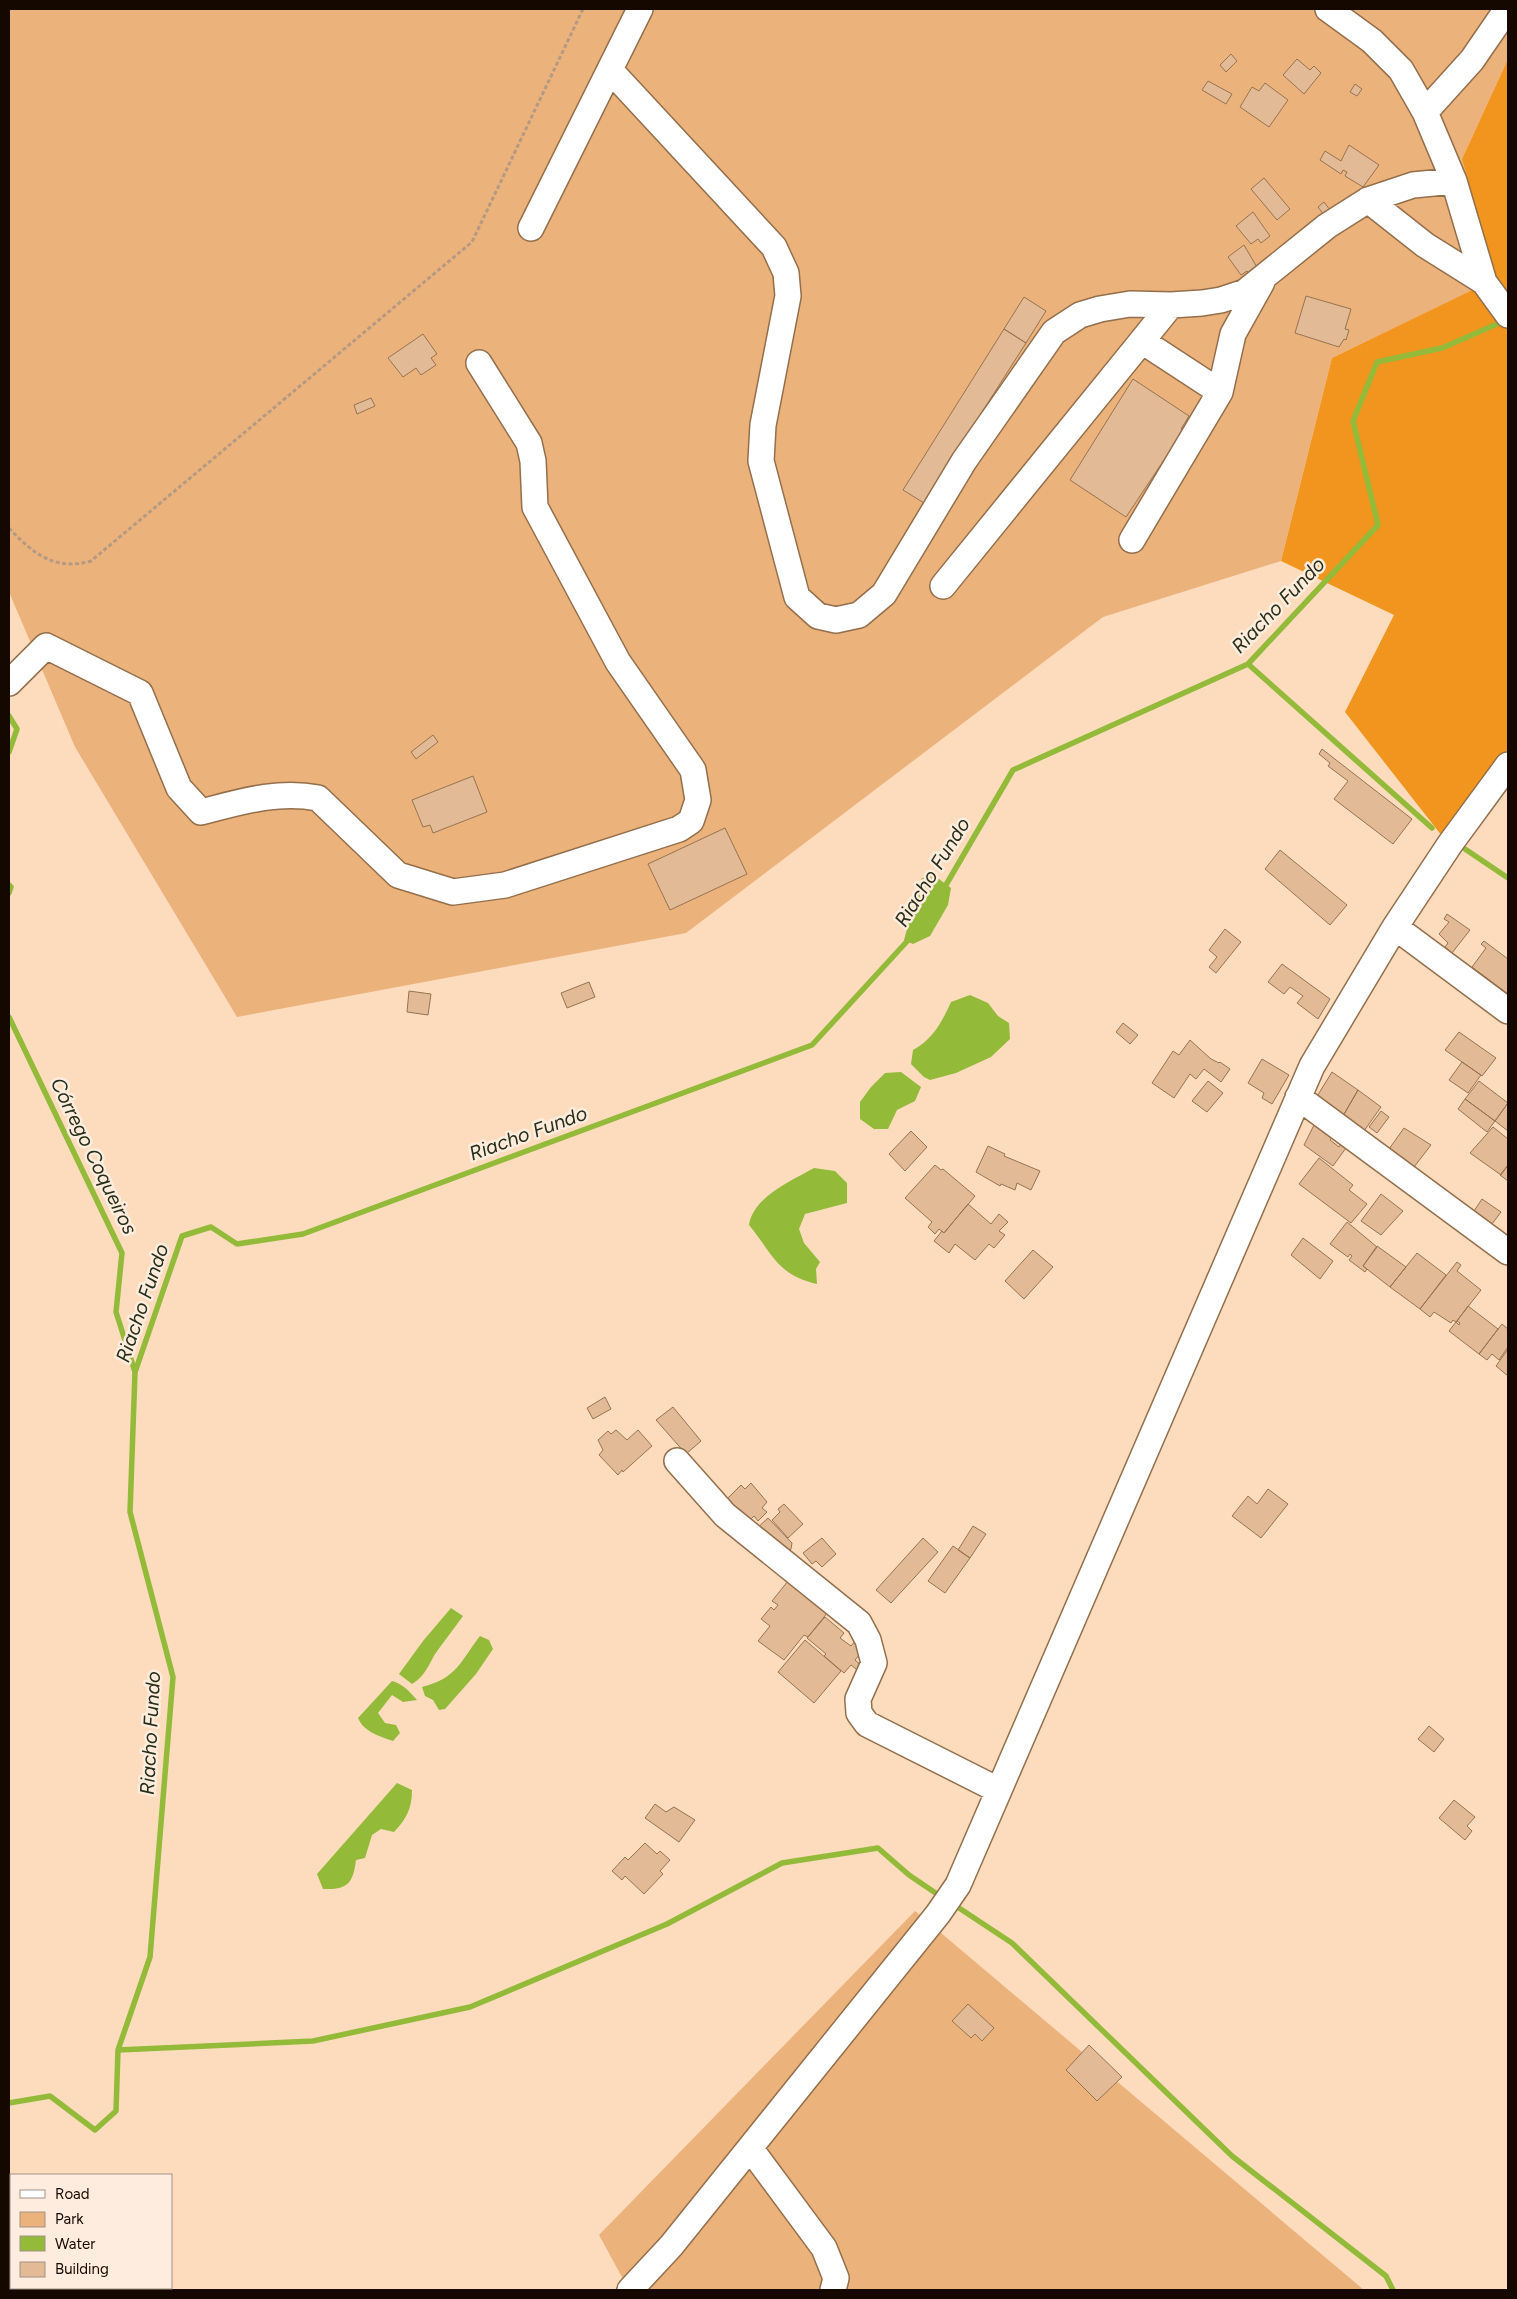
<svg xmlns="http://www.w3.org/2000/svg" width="1517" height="2299" viewBox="0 0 1517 2299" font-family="Figtree,sans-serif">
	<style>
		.green { fill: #ecb27b }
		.forest { fill: #f2951f }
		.water { fill: #93ba38 }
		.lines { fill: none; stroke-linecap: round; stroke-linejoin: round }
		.stream { stroke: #93ba38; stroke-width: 5.5 }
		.building { fill: #e2bb96; stroke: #977350 }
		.minor-casing { stroke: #936f4c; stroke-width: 28 }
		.path { stroke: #b59a83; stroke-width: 3; stroke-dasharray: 4 2.5; stroke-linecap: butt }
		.minor { stroke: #fff; stroke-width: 25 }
		.labels { text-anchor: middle; stroke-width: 5; stroke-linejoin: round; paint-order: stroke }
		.water-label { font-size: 20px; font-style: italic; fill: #262d18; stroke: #feedde }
	</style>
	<rect width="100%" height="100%" fill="#fddcbe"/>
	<path class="green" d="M9 9H1508V59L1462 159 1496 279 1332 358 1281 561 1103 617 686 933 237 1017 75 747 9 592Z
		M915 1911 1364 2290H629L599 2235Z"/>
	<path class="forest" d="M1508 59V749L1442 836 1345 712 1394 615 1281 561 1332 358 1495 279 1462 159Z"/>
	<path class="water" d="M931 873 951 888 948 905 930 936 913 944 904 940 921 879Z
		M970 995 988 1003 998 1016 1009 1023 1010 1039 991 1057 956 1073 930 1080 924 1077 911 1064 913 1050C933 1039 942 1022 951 1002Z
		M901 1072 921 1087 915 1101 897 1110 888 1129H874L860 1119V1102L871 1087 885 1073Z
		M814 1168 835 1171 847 1183V1203L805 1214 799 1229 804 1243 820 1262 816 1269 817 1284C777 1275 773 1254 749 1225 753 1197 791 1181 814 1168Z
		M451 1608 463 1616C454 1629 444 1641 435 1654 428 1666 425 1676 412 1684L399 1674 423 1641Z
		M480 1636 489 1640 493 1649 476 1674 445 1709 439 1710 433 1700 425 1696 422 1687C457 1678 460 1662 480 1636Z
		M392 1681C403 1684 409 1691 417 1700L403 1702 392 1695 378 1713 385 1723 396 1725 400 1733 393 1741C379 1736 364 1732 358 1718Z
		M397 1783 412 1790C412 1809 406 1819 394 1832L381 1829 372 1835 365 1858 356 1860C353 1884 347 1890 323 1889L317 1874Z"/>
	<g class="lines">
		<path class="stream" d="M1248 664 1432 828
			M9 716 17 729 9 752
			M1465 849 1508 878
			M9 885 11 887 9 893
			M943 890 1013 770 1248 664 1378 525 1353 421 1377 362 1442 348 1504 321
			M9 1017 122 1253 116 1312 135 1372
			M953 1904 1012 1943 1232 2156 1386 2276 1393 2290
			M118 2050 313 2041 470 2007 667 1924 782 1863 878 1848 909 1875 943 1898
			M9 2103 50 2096 95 2130 116 2111 118 2050 150 1957 173 1677 130 1512 135 1372 182 1236 211 1227 237 1244 303 1234 812 1045 911 937"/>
	</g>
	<path class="building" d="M1231 54 1237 61 1226 72 1220 65Z
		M1297 59 1310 70 1314 66 1321 73 1304 94 1283 75Z
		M1208 81 1232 94 1226 104 1202 90Z
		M1265 83 1288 100 1269 127 1240 107 1252 87 1259 91Z
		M1355 84 1362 89 1357 96 1350 92Z
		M1349 145 1379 165 1363 187 1345 176 1347 172 1343 170 1341 174 1320 160 1325 151 1341 161Z
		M1264 178 1290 209 1277 220 1251 189Z
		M1324 202 1330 210 1324 215 1318 207Z
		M1253 212 1270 236 1261 243 1258 239 1251 244 1236 226Z
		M1244 245 1258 269 1250 275 1247 271 1241 275 1228 257Z
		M1306 296 1351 309 1345 329 1349 330 1346 340 1344 339 1339 347 1295 333Z
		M1024 297 1046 311 1026 343 1004 329Z
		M1004 329 1026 343 924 503 903 490Z
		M423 334 437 354 431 358 436 365 421 375 416 368 403 377 388 358Z
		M1133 379 1189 416 1181 429 1184 430 1126 517 1070 480Z
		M371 398 375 406 357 414 354 405Z
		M433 735 438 742 416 759 411 752Z
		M1322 749 1412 819 1393 844 1334 799 1348 781 1328 766 1330 763 1319 754Z
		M473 776 487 812 433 833 430 825 423 827 412 800Z
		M725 828 747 874 670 910 648 864Z
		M1280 850 1347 905 1330 925 1265 869Z
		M1447 914 1470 930 1452 953 1445 947 1448 943 1439 934 1449 922 1444 919Z
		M1225 929 1241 942 1216 973 1209 967 1217 957 1209 950Z
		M1484 941 1508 959V994L1472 967 1486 948 1481 944Z
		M1282 964 1330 999 1318 1019 1297 1003 1303 996 1290 987 1284 994 1268 982Z
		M589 982 595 997 567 1008 561 993Z
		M409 991 431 994 428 1015 407 1012Z
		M1123 1023 1138 1035 1130 1044 1116 1032Z
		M1459 1032 1496 1058 1482 1076 1445 1050Z
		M1190 1040 1211 1059 1219 1063 1220 1062 1230 1069 1221 1082 1204 1069 1196 1079 1190 1074 1174 1098 1152 1083 1173 1051 1179 1055Z
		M1262 1059 1289 1075 1272 1104 1262 1098 1264 1093 1248 1083Z
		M1462 1062 1481 1075 1468 1093 1449 1080Z
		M1332 1072 1358 1090 1343 1116 1316 1098Z
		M1208 1081 1223 1093 1207 1112 1192 1101Z
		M1479 1081 1508 1103 1495 1121 1465 1099Z
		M1358 1090 1381 1107 1364 1131 1343 1116Z
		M1465 1099 1495 1121 1487 1132 1458 1109Z
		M1508 1103V1131L1495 1121Z
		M1381 1111 1389 1117 1377 1133 1369 1127Z
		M1314 1125 1332 1138 1330 1140 1339 1147 1341 1144 1346 1148 1333 1166 1304 1145Z
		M1493 1127 1508 1139V1165L1501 1175 1470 1153Z
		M1404 1128 1431 1145 1414 1167 1389 1149Z
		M911 1131 927 1147 905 1171 889 1154Z
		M988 1146 1005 1154 1004 1156 1040 1171 1031 1190 1017 1183 1015 1190 1001 1184 1000 1186 976 1172Z
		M1319 1158 1353 1185 1349 1190 1367 1204 1351 1223 1299 1184Z
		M935 1165 941 1170 943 1169 975 1196 944 1233 939 1229 935 1234 928 1227 932 1222 905 1198Z
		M1508 1165V1181L1500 1175Z
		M1381 1194 1403 1211 1381 1235 1361 1221Z
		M1482 1199 1501 1212 1492 1224 1474 1211Z
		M968 1204 991 1224 999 1214 1008 1222 999 1231 1005 1235 994 1248 989 1244 975 1260 955 1244 949 1253 934 1241 942 1231 944 1233Z
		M1347 1222 1377 1247 1363 1266 1367 1269 1365 1272 1349 1260 1352 1256 1350 1254 1348 1257 1330 1244Z
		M1303 1238 1333 1261 1320 1279 1291 1255Z
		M1377 1246 1406 1267 1390 1287 1363 1266Z
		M1033 1250 1053 1267 1024 1299 1005 1281Z
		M1417 1253 1446 1275 1420 1309 1390 1287Z
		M1457 1262 1461 1265 1457 1271 1481 1290 1456 1322 1453 1320 1451 1323 1434 1312 1430 1317 1420 1309Z
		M1468 1306 1498 1329 1479 1354 1449 1331 1456 1322 1459 1325 1460 1323 1457 1321Z
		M1502 1324 1508 1329V1347L1499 1360 1492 1354 1487 1360 1479 1354Z
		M1508 1349V1376L1496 1366Z
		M605 1397 611 1409 593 1419 587 1408Z
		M673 1407 701 1441 686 1454 656 1420Z
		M616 1430 627 1440 638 1430 652 1446 623 1472 622 1470 618 1475 599 1455 603 1450 598 1440 608 1431 611 1434Z
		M751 1483 767 1502 762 1508 767 1512 758 1521 754 1516 747 1523 720 1506 741 1485 745 1489Z
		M1268 1489 1288 1504 1261 1538 1232 1516 1248 1496 1257 1504Z
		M784 1504 803 1524 788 1538 772 1520 780 1512 778 1509Z
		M768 1518 792 1543 791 1549 781 1559 754 1531Z
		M973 1526 986 1534 970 1558 958 1550Z
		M822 1538 836 1554 822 1567 816 1561 812 1564 803 1553Z
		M923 1538 938 1552 891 1603 876 1590Z
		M953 1546 970 1558 945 1593 928 1581Z
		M788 1581 828 1612 808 1637 804 1635 784 1660 758 1641 770 1626 761 1619 771 1607 774 1610 778 1605 772 1601Z
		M825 1617 844 1633 840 1638 851 1646 856 1640 865 1648 855 1660 869 1672 865 1676 851 1665 844 1673 824 1656 826 1654 807 1638Z
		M805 1640 841 1671 814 1703 778 1672Z
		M1429 1726 1444 1739 1434 1752 1418 1739Z
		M1454 1800 1475 1817 1467 1826 1472 1831 1465 1840 1439 1818Z
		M655 1804 666 1812 674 1807 695 1820 679 1842 645 1818Z
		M645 1843 657 1854 660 1851 670 1860 660 1871 663 1874 644 1894 625 1876 622 1880 612 1871 625 1857 628 1860Z
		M968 2004 994 2028 982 2041 975 2034 971 2038 952 2021Z
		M1089 2045 1122 2077 1097 2101 1066 2070Z"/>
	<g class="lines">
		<g class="minor-casing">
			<path id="minor" d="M1328 9 1372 41 1401 70 1425 112 1454 181 1484 282 1508 315
				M610 70 774 247 786 273 788 296 763 425 761 461 797 597 818 616 836 620 859 615 884 594 964 461 1054 332 1080 315 1100 309 1130 304 1171 305 1202 303 1221 300 1245 292 1327 226 1368 200 1413 185 1454 181
				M1425 112 1472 60 1507 9
				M1368 200 1425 245 1484 282
				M531 228 640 9
				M1142 341 1220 392
				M1132 540 1220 392 1233 334 1262 282
				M943 586 1171 305
				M9 683 46 646 140 693 179 788 201 812C240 802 278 790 318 798L398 875 453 892 505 885 679 829 691 821 698 800 693 770 618 662 535 507 533 461 529 443 479 363
				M1395 927 1508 1011
				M1298 1097 1508 1252
				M677 1461 725 1515 859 1623 868 1640 874 1663 858 1699 859 1713 867 1724 998 1790
				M750 2148 824 2248 836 2278 833 2290
				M630 2290 671 2246 938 1914 958 1885 1312 1066 1395 927 1450 844 1508 765"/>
		</g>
		<path class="path" d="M9 528C33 554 55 571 91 561L472 242 583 9"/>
		<use href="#minor" class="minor"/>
	</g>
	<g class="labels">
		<g class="water-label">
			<text transform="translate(1278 605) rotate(-46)" y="7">Riacho Fundo</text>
			<text transform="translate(932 872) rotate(-58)" y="7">Riacho Fundo</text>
			<text transform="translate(528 1133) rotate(-20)" y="7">Riacho Fundo</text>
			<text transform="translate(94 1156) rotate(64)" y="7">Córrego Coqueiros</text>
			<text transform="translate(142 1303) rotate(-71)" y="7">Riacho Fundo</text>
			<text transform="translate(150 1733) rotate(-87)" y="7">Riacho Fundo</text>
		</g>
	</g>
	<rect width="1517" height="2299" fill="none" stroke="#150800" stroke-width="20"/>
	<rect x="10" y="2174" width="162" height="115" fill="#feedde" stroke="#a19185"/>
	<rect x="20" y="2190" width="25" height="8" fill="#ffffff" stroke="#a19185"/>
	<text x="55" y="2199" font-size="15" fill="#150800">Road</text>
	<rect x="20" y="2212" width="25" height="15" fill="#ecb27b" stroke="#a19185"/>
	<text x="55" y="2224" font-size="15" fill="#150800">Park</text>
	<rect x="20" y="2236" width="25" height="15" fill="#93ba38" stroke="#a19185"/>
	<text x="55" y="2249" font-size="15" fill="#150800">Water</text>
	<rect x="20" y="2262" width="25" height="15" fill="#e2bb96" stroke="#a19185"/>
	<text x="55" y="2274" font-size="15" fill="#150800">Building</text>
</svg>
